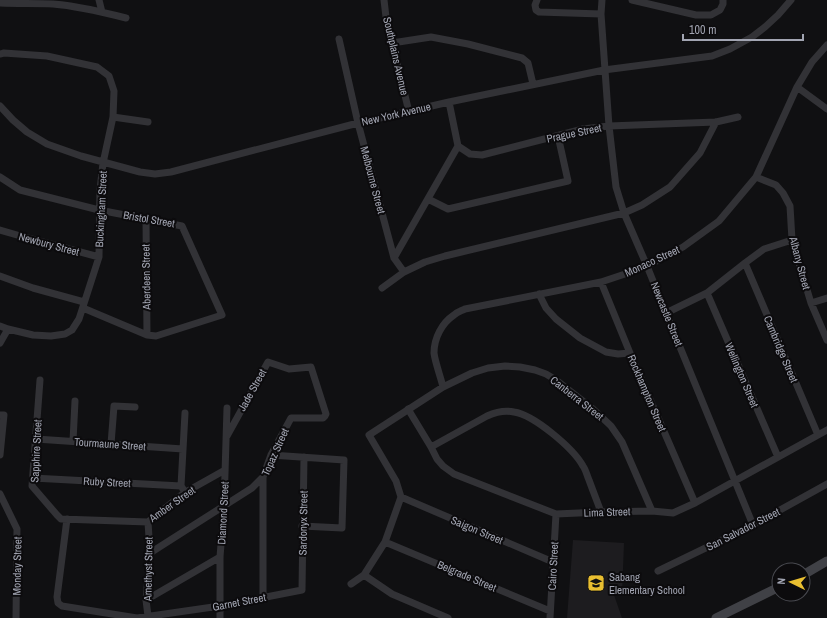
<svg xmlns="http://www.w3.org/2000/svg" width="827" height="618" viewBox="0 0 827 618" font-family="'Archivo Narrow',sans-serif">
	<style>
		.built { fill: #1d1c1f }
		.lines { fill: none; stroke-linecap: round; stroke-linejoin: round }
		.minor { stroke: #323236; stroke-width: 7 }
		.secondary { stroke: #404146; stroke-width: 9 }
		.labels { text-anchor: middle; stroke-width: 4; stroke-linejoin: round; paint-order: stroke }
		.street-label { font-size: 11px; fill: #a2a5b2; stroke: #0c0b0d }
		.poi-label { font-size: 11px; fill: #a2a5b2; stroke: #0c0b0d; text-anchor: start }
	</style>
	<rect width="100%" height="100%" fill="#101012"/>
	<path class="built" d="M573 540 624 543 622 595H614L622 618H567Z"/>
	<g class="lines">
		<path class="minor" d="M99 0 102 12
			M384 0 386 17 409 112
			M537 0 535 5 536 10 539 12 601 14
			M602 0 601 14 609 126 616 187 624 213 647 266 666 313 753 525
			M632 0 696 15H711L720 10 723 4V0
			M0 3C18 4 35 3 53 4 78 6 102 12 126 18
			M339 39 358 123 394 258 404 272
			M392 43 431 37 468 44 522 58 528 63 533 84
			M0 54 4 53 47 56 97 67 109 76 114 91 113 117 103 163 100 190 99 257 79 319 72 330 65 334 51 336 33 335 8 329 0 326
			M797 87 827 109
			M449 102 458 146 470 154 482 155 583 129 609 126 716 122 738 117
			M0 106 13 120 27 132 47 144 81 156 140 172 155 174 171 172 358 123 449 102 604 70 712 56 730 49 752 37 765 27 778 15 791 0
			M113 117 148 122
			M0 177 20 190 99 210 182 226 222 315 156 336 147 335 83 308
			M756 177 776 185 783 193 790 206 792 240 811 303 827 340
			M428 199 448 209 568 181 558 136
			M146 219 147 335
			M0 230 24 237 99 257
			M394 258 458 146
			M745 263 818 435
			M0 276 33 288 84 302
			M601 282 630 353 695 503
			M382 288 404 272 425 262 445 256 624 213 642 205 670 187 700 153 716 122
			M707 293 778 457
			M539 294 546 308 556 319 580 338 606 352 618 354 630 353
			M811 303 827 298
			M666 313 707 293 745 263 764 249 792 240
			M0 343 8 329
			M40 380 32 486 57 515 61 519 148 522 184 493 225 470
			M443 387C441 378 435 362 434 353 434 338 442 323 454 315 457 312 461 311 465 309L601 282 628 273 647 266 683 247 719 221 756 177 797 87 812 62 827 45
			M408 409 431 447 437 459 443 466 454 474 556 514 601 512 652 511 673 513 695 503 827 430
			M0 415H4L0 455
			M227 436 268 362 289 369 311 367 326 414 325 416 323 418H291L271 455 263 477V598
			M36 439 183 449
			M73 441 75 401
			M111 444 114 406 135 407
			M431 447 487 416C496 412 505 410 514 412 534 415 573 448 583 466 586 470 587 476 589 480 593 491 597 501 601 512
			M271 455 344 460 342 528 302 526
			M33 478 181 486
			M183 489 181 486 185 413
			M0 494 17 529 16 618
			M401 497 553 562
			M67 519 57 597 58 603 62 606 137 618 220 606 302 590 304 457
			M385 542 550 611
			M150 553 252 488 263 477
			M658 571 753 525 827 484
			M364 575 392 594 448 618
			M351 584 364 575 385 542 401 497 396 481 369 435 443 387 472 373 488 368 505 366 520 367 535 370 546 374 556 380 593 409 611 426 622 442 652 511
			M146 600 220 557
			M148 616 146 600 150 553 148 522
			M220 618V557L224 506 227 408
			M550 618 556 514"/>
		<path class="secondary" d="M803 575 827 561
			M716 618 779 587"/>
	</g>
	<defs>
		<g id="school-square" transform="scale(0.9)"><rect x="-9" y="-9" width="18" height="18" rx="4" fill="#e9bf31" stroke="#0c0b0d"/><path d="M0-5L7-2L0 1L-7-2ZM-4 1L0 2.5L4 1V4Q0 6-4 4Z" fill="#111"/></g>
	</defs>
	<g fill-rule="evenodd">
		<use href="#school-square" x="596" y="583"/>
	</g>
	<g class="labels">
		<g class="street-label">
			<text transform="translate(396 56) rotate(77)" y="4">Southplains Avenue</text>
			<text transform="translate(396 114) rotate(-13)" y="4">New York Avenue</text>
			<text transform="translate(574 133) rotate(-12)" y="4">Prague Street</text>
			<text transform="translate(373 180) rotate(75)" y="4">Melbourne Street</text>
			<text transform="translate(101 209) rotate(-87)" y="4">Buckingham Street</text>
			<text transform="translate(149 219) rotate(10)" y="4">Bristol Street</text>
			<text transform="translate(49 244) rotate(15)" y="4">Newbury Street</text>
			<text transform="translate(652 261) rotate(-25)" y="4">Monaco Street</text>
			<text transform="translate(800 263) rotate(75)" y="4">Albany Street</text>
			<text transform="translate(146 277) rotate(-91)" y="4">Aberdeen Street</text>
			<text transform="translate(667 314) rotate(68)" y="4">Newcastle Street</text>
			<text transform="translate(781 349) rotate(67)" y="4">Cambridge Street</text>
			<text transform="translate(742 375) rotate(67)" y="4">Wellington Street</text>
			<text transform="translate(252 390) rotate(-61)" y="4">Jade Street</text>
			<text transform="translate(647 393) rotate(67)" y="4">Rockhampton Street</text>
			<text transform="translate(577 398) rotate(38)" y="4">Canberra Street</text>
			<text transform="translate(110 444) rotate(4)" y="4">Tourmaune Street</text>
			<text transform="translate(36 451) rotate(-87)" y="4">Sapphire Street</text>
			<text transform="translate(275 452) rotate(-66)" y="4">Topaz Street</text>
			<text transform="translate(107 482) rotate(3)" y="4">Ruby Street</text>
			<text transform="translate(172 504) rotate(-35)" y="4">Amber Street</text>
			<text transform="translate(607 512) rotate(-2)" y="4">Lima Street</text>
			<text transform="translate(223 513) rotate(-87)" y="4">Diamond Street</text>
			<text transform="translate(303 523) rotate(-89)" y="4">Sardonyx Street</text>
			<text transform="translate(743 529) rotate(-27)" y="4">San Salvador Street</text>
			<text transform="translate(477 530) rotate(23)" y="4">Saigon Street</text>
			<text transform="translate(17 566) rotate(-89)" y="4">Monday Street</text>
			<text transform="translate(553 566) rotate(-87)" y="4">Cairo Street</text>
			<text transform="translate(148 569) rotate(-89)" y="4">Amethyst Street</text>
			<text transform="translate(467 576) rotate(23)" y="4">Belgrade Street</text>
			<text transform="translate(239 602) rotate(-11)" y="4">Garnet Street</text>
		</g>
		<g class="poi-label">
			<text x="609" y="581">Sabang<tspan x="609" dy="13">Elementary School</tspan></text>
		</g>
	</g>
	<g transform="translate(791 582) rotate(275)"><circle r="19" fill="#0c0b0d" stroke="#48494f"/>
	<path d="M0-3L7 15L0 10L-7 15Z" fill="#e9bf31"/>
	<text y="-6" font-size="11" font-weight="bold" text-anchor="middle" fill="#a2a5b2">N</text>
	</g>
	<path d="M683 34v6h120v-6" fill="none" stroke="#a2a5b2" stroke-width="2"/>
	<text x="689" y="34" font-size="12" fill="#a2a5b2" stroke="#0c0b0d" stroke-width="3" paint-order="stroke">100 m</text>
</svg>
